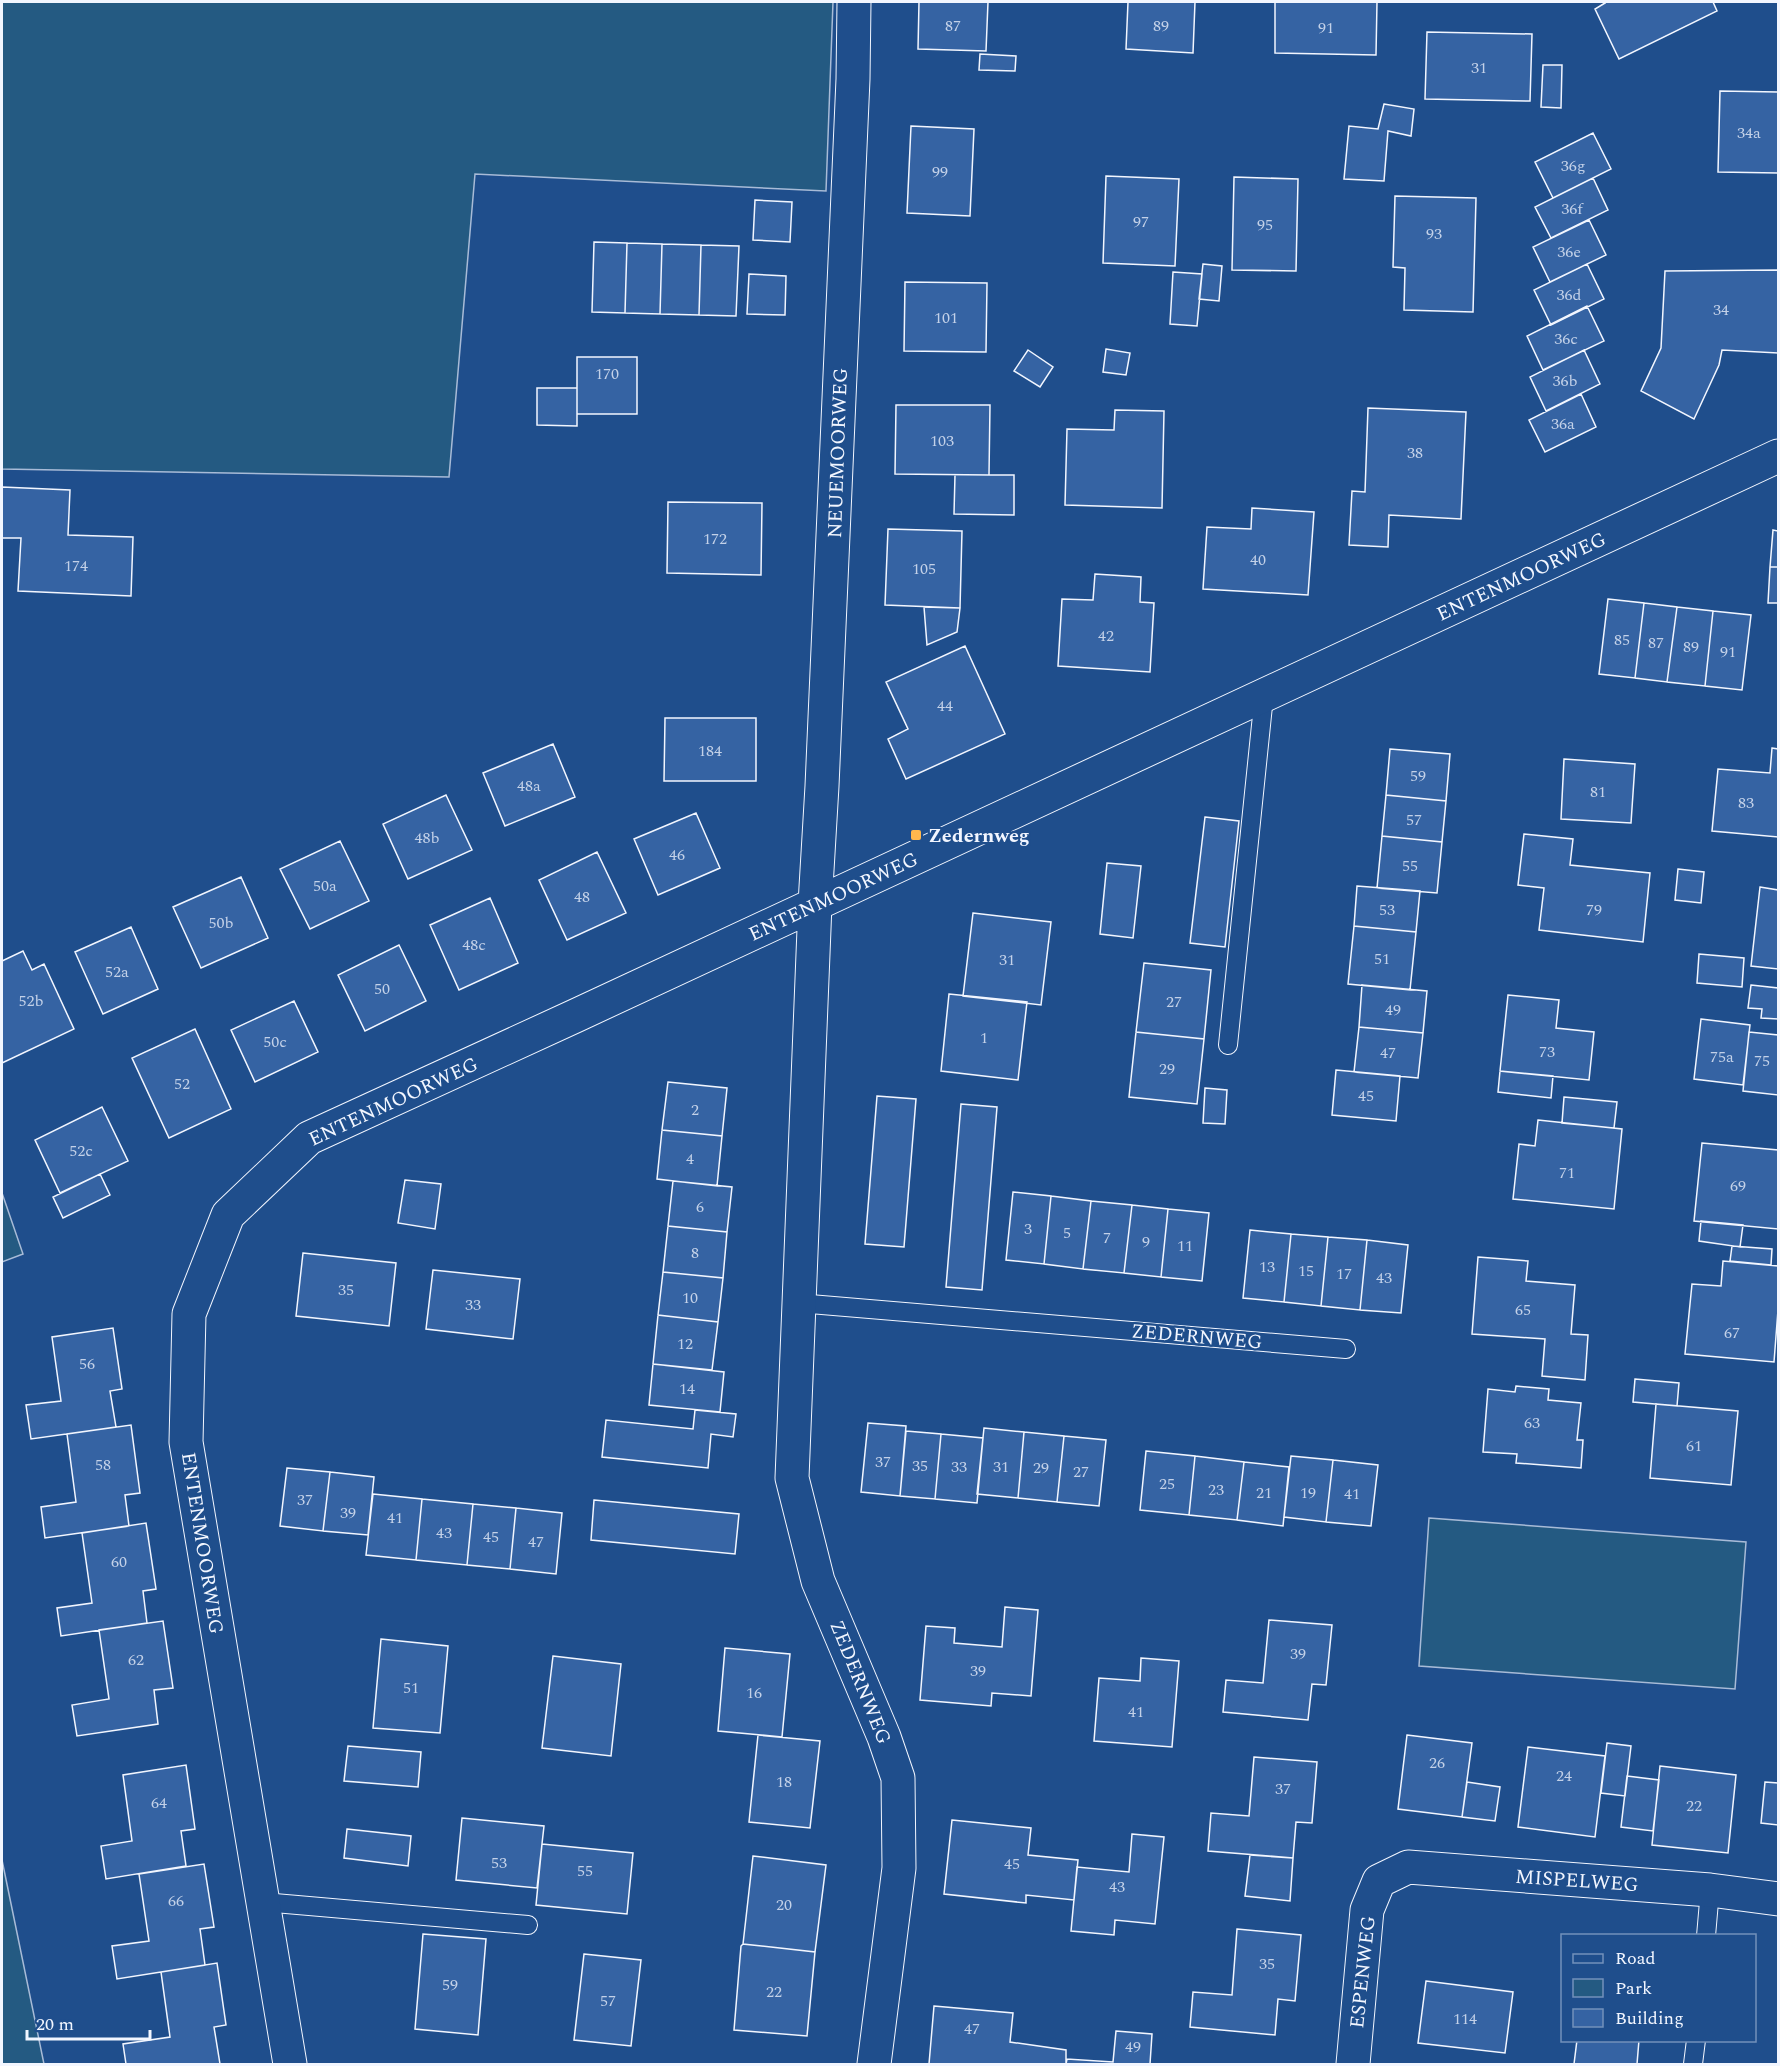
<svg xmlns="http://www.w3.org/2000/svg" width="1780" height="2066" viewBox="0 0 1780 2066" font-family="Spectral,serif">
	<style>
		.green { fill: #245a82; stroke: #a8bbd7; stroke-width: 1.5 }
		.building { fill: #3563a3; stroke: #f2f6ff; stroke-width: 1.5 }
		.lines { fill: none; stroke-linecap: round; stroke-linejoin: round }
		.service-casing { stroke: #f2f6ff; stroke-width: 20 }
		.minor-casing { stroke: #f2f6ff; stroke-width: 35 }
		.service { stroke: #1f4e8c; stroke-width: 18 }
		.minor { stroke: #1f4e8c; stroke-width: 33 }
		.poi-dot { fill: #ffb74d; stroke: #1f4e8c; stroke-width: 2 }
		.labels { text-anchor: middle; stroke-width: 4.5; stroke-linejoin: round; paint-order: stroke }
		.number-label { font-size: 16px; fill: #c3d1e8 }
		.street-label { font-size: 20px; fill: #f2f6ff; stroke: #1f4e8c }
		.poi-label { font-size: 20px; font-weight: bold; fill: #f2f6ff; stroke: #1f4e8c; text-anchor: start }
	</style>
	<rect width="100%" height="100%" fill="#1f4e8c"/>
	<path class="green" d="M2 2H833L826 191 475 174 449 477 2 469Z
		M2 1193 23 1254 2 1262Z
		M1429 1518 1746 1542 1735 1689 1419 1666Z
		M2 1860 44 2064H2Z"/>
	<path class="building" d="M919 2H988L986 51 918 49Z
		M1128 2H1195L1193 53 1126 49Z
		M1275 2H1377L1376 55 1275 53Z
		M1604 2H1713L1717 11 1619 59 1595 9 1605 3Z
		M1427 32 1532 34 1530 101 1425 99Z
		M980 54 1016 56 1015 71 979 70Z
		M1543 65H1562L1561 108 1541 107Z
		M1720 91 1778 92V173L1718 172Z
		M1384 104 1414 109 1411 136 1388 131 1384 181 1344 179 1349 126 1378 129Z
		M911 126 974 129 970 216 907 213Z
		M1593 133 1611 169 1553 198 1535 162Z
		M1106 176 1179 179 1175 266 1103 263Z
		M1234 177 1298 179 1296 271 1232 270Z
		M1593 178 1608 210 1551 238 1535 207Z
		M1395 196 1476 198 1473 312 1404 310 1405 268 1393 267Z
		M755 200 792 202 790 242 753 240Z
		M1589 220 1606 255 1550 282 1533 247Z
		M594 242 627 243 625 313 592 312Z
		M627 243 662 244 660 314 625 313Z
		M662 244 701 245 699 315 660 314Z
		M701 245 739 246 736 316 699 315Z
		M1203 264 1222 266 1219 301 1199 299Z
		M1587 264 1604 299 1551 325 1534 290Z
		M1778 270V353L1722 350 1719 365 1694 419 1641 391 1661 348 1665 271Z
		M1173 272 1202 274 1197 326 1170 324Z
		M749 274 786 276 785 315 747 314Z
		M905 282 987 283 986 352 904 351Z
		M1587 306 1604 341 1543 370 1527 336Z
		M1106 349 1130 353 1126 375 1103 372Z
		M1028 350 1053 367 1040 387 1014 371Z
		M1584 350 1600 384 1546 411 1530 377Z
		M577 357H637V414H577Z
		M537 388H577V426L537 425Z
		M1581 394 1596 427 1545 452 1529 420Z
		M896 405H990L989 475 895 474Z
		M1368 408 1466 412 1461 519 1389 515 1388 547 1349 545 1352 491 1365 492Z
		M1115 410 1164 411 1162 508 1065 505 1067 429 1114 430Z
		M955 475H1014V515L954 514Z
		M2 487 70 490 68 535 133 537 131 596 18 591 21 538H2Z
		M668 502 762 503 761 575 667 573Z
		M1252 508 1314 512 1308 595 1203 589 1207 527 1251 529Z
		M888 529 962 531 960 608 885 605Z
		M1773 530 1778 531V567H1770Z
		M1770 567H1778V603H1768Z
		M1095 574 1141 577 1140 602 1154 603 1150 672 1058 666 1062 599 1093 600Z
		M1608 599 1644 603 1635 678 1599 674Z
		M1644 603 1677 607 1667 682 1635 678Z
		M924 607 960 608 957 632 927 645Z
		M1677 607 1713 611 1705 686 1667 682Z
		M1713 611 1751 615 1742 690 1705 686Z
		M965 646 1005 734 906 779 888 739 908 729 886 682Z
		M665 718H756V781H664Z
		M553 744 575 797 505 826 483 773Z
		M1772 748 1778 749V837L1712 831 1718 769 1770 773Z
		M1390 749 1450 754 1446 801 1386 795Z
		M1564 759 1635 764 1631 823 1561 819Z
		M446 795 472 850 408 879 383 824Z
		M1386 795 1446 801 1442 842 1382 836Z
		M696 813 720 868 658 895 634 839Z
		M1205 817 1239 821 1225 947 1190 943Z
		M1524 834 1573 839 1570 865 1650 873 1643 942 1539 930 1544 888 1518 885Z
		M1382 836 1442 842 1437 893 1377 888Z
		M340 841 369 901 310 929 280 869Z
		M597 852 626 913 567 940 539 880Z
		M1107 863 1141 866 1133 938 1100 934Z
		M1678 869 1704 872 1701 903 1675 900Z
		M241 877 268 938 201 968 173 907Z
		M1357 886 1420 891 1416 932 1354 926Z
		M1760 887 1778 890V969L1751 966Z
		M490 898 518 963 459 990 430 925Z
		M973 913 1051 922 1041 1005 963 996Z
		M1354 926 1416 932 1410 990 1348 984Z
		M131 927 158 989 103 1014 75 952Z
		M399 945 426 1001 365 1031 338 975Z
		M23 951 32 970 44 964 74 1029 2 1063V961Z
		M1699 954 1744 958 1742 987 1697 983Z
		M1144 963 1211 970 1204 1039 1136 1032Z
		M1362 985 1427 991 1423 1033 1359 1027Z
		M1751 985 1778 988V1019L1761 1018 1762 1009 1748 1008Z
		M949 994 1027 1002 1018 1080 941 1071Z
		M1508 995 1559 1000 1556 1028 1594 1032 1589 1080 1500 1071Z
		M294 1001 318 1052 255 1082 231 1030Z
		M1701 1019 1750 1025 1743 1085 1694 1079Z
		M1359 1027 1423 1033 1418 1078 1354 1072Z
		M195 1029 231 1109 169 1138 132 1058Z
		M1136 1032 1204 1039 1197 1104 1129 1097Z
		M1749 1032 1778 1035V1095L1743 1091Z
		M1336 1070 1400 1076 1396 1121 1332 1115Z
		M1500 1071 1553 1076 1551 1098 1498 1092Z
		M668 1082 727 1088 722 1136 662 1130Z
		M1205 1088 1227 1090 1225 1124 1203 1123Z
		M877 1096 916 1099 904 1247 865 1244Z
		M1564 1097 1617 1102 1614 1128 1562 1123Z
		M961 1104 997 1107 982 1290 946 1287Z
		M102 1107 128 1161 60 1193 35 1140Z
		M1538 1120 1622 1129 1614 1209 1513 1199 1519 1144 1535 1146Z
		M662 1130 722 1136 717 1186 657 1179Z
		M1702 1143 1778 1150V1229L1694 1221Z
		M100 1174 110 1195 63 1218 53 1197Z
		M405 1180 441 1184 435 1229 398 1223Z
		M673 1181 732 1187 727 1232 668 1226Z
		M1013 1192 1051 1196 1044 1264 1006 1260Z
		M1051 1196 1091 1201 1083 1269 1044 1264Z
		M1091 1201 1132 1205 1124 1273 1083 1269Z
		M1132 1205 1168 1209 1161 1277 1124 1273Z
		M1168 1209 1209 1213 1202 1281 1161 1277Z
		M1701 1221 1743 1225 1740 1247 1699 1241Z
		M668 1226 727 1232 723 1278 663 1272Z
		M1250 1230 1291 1234 1284 1302 1243 1298Z
		M1291 1234 1328 1237 1321 1306 1284 1302Z
		M1328 1237 1367 1240 1360 1310 1321 1306Z
		M1367 1240 1408 1245 1401 1313 1360 1310Z
		M1732 1246 1772 1249 1771 1265 1730 1261Z
		M303 1253 396 1263 389 1326 296 1316Z
		M1478 1257 1528 1261 1526 1281 1575 1285 1571 1334 1588 1335 1585 1380 1542 1376 1545 1339 1472 1334Z
		M1723 1261 1778 1266V1310L1774 1362 1685 1354 1692 1284 1721 1286Z
		M433 1270 520 1279 513 1339 426 1329Z
		M663 1272 723 1278 718 1322 658 1315Z
		M658 1315 718 1322 712 1370 653 1364Z
		M113 1328 122 1389 110 1391 116 1427 31 1439 26 1405 61 1401 52 1337Z
		M653 1364 724 1372 720 1412 649 1405Z
		M1635 1379 1679 1383 1677 1406 1633 1402Z
		M1516 1386 1549 1389 1548 1400 1581 1403 1577 1440H1583L1581 1468 1516 1463 1517 1454 1483 1452 1488 1389 1515 1392Z
		M1656 1404 1738 1411 1731 1485 1650 1478Z
		M695 1410 736 1414 733 1437 711 1434 708 1468 602 1457 606 1420 693 1429Z
		M868 1423 906 1426 900 1496 861 1492Z
		M131 1425 140 1493 125 1495 129 1526 45 1538 41 1507 76 1502 67 1434Z
		M984 1428 1024 1432 1018 1498 977 1494Z
		M906 1431 941 1434 935 1499 900 1496Z
		M1024 1432 1064 1436 1057 1502 1018 1498Z
		M941 1434 983 1438 977 1503 935 1499Z
		M1064 1436 1106 1440 1099 1506 1057 1502Z
		M1146 1451 1195 1456 1189 1515 1140 1510Z
		M1195 1456 1244 1462 1237 1520 1189 1515Z
		M1291 1456 1333 1460 1326 1522 1284 1517Z
		M1333 1460 1378 1465 1371 1526 1326 1522Z
		M1244 1462 1289 1467 1283 1526 1237 1520Z
		M287 1468 330 1472 323 1531 280 1526Z
		M330 1472 374 1477 368 1535 323 1531Z
		M373 1494 422 1499 416 1560 366 1555Z
		M422 1499 473 1504 467 1565 416 1560Z
		M594 1500 739 1514 735 1554 591 1540Z
		M473 1504 516 1508 510 1569 467 1565Z
		M516 1508 562 1513 556 1574 510 1569Z
		M146 1523 156 1589 143 1591 147 1623 61 1636 57 1608 92 1603 82 1533Z
		M1005 1607 1038 1610 1031 1696 992 1693 991 1706 920 1700 926 1626 955 1628 954 1643 1002 1647Z
		M1269 1620 1332 1625 1326 1685 1312 1684 1308 1720 1223 1712 1226 1680 1263 1683Z
		M163 1621 173 1688 154 1690 158 1724 77 1736 72 1705 109 1699 99 1630Z
		M381 1639 448 1646 440 1733 373 1728Z
		M725 1648 790 1654 782 1737 718 1731Z
		M553 1656 621 1664 611 1756 542 1748Z
		M1141 1658 1179 1661 1172 1747 1094 1741 1099 1678 1140 1681Z
		M758 1735 820 1741 810 1828 749 1822Z
		M1407 1735 1472 1743 1462 1817 1398 1809Z
		M1607 1743 1631 1746 1625 1796 1601 1793Z
		M348 1746 421 1752 418 1787 344 1781Z
		M1528 1747 1605 1756 1595 1837 1518 1827Z
		M1254 1757 1317 1762 1312 1823 1296 1822 1293 1858 1208 1851 1211 1813 1249 1816Z
		M186 1765 195 1829 181 1831 186 1866 106 1879 101 1846 132 1841 123 1775Z
		M1660 1766 1736 1775 1728 1853 1652 1845Z
		M1627 1776 1659 1780 1653 1831 1621 1827Z
		M1467 1782 1500 1787 1495 1821 1462 1817Z
		M1765 1782 1778 1783V1825L1761 1823Z
		M462 1818 544 1826 537 1888 456 1880Z
		M952 1820 1031 1828 1028 1855 1078 1860 1074 1900 1026 1895V1903L944 1894Z
		M347 1829 411 1836 408 1866 344 1858Z
		M1132 1834 1164 1837 1155 1924 1115 1920 1114 1935 1071 1931 1077 1867 1129 1872Z
		M542 1844 633 1853 627 1914 536 1905Z
		M1250 1855 1293 1858 1290 1901 1245 1896Z
		M753 1856 826 1865 815 1952 743 1944Z
		M204 1864 214 1927 200 1929 205 1965 117 1979 112 1946 149 1941 139 1874Z
		M1237 1929 1301 1935 1295 2001 1278 1999 1275 2035 1190 2027 1193 1992 1232 1995Z
		M423 1934 486 1939 478 2035 415 2029Z
		M743 1944 815 1952 807 2036 734 2030 741 1946Z
		M584 1954 641 1960 631 2046 574 2040Z
		M217 1963 226 2025 214 2027 220 2064H126L123 2044 170 2037 161 1972Z
		M1426 1981 1513 1992 1505 2053 1418 2043Z
		M934 2006 1013 2013 1010 2042 1066 2050V2064H929Z
		M1116 2031 1152 2034 1150 2064H1066L1067 2059 1113 2062Z
		M1577 2040H1639L1637 2064H1574Z"/>
	<g class="lines">
		<g class="service-casing">
			<path id="service" d="M1228 1045 1264 696
				M798 1303 1346 1349
				M263 1902 528 1925
				M1706 1936 1710 1890
				M1693 2064 1696 2040"/>
		</g>
		<g class="minor-casing">
			<path id="minor" d="M854 2 853 79 822 786 815 904 792 1478 818 1581 884 1737 898 1778 899 1868 874 2064
				M290 2064 186 1442 189 1314 228 1215 309 1138 575 1016 1778 456
				M1353 2064 1367 1910 1379 1881 1408 1867 1710 1890 1778 1899"/>
		</g>
		<use href="#service" class="service"/>
		<use href="#minor" class="minor"/>
	</g>
	<rect class="poi-dot" x="910" y="829" width="12" height="12" rx="3"/>
	<g class="labels">
		<g class="number-label">
			<text x="953" y="31">87</text>
			<text x="1161" y="31">89</text>
			<text x="1326" y="33">91</text>
			<text x="1479" y="73">31</text>
			<text x="1749" y="138">34a</text>
			<text x="1573" y="171">36g</text>
			<text x="940" y="177">99</text>
			<text x="1572" y="214">36f</text>
			<text x="1141" y="227">97</text>
			<text x="1265" y="230">95</text>
			<text x="1434" y="239">93</text>
			<text x="1569" y="257">36e</text>
			<text x="1569" y="300">36d</text>
			<text x="1721" y="315">34</text>
			<text x="946" y="323">101</text>
			<text x="1566" y="344">36c</text>
			<text x="607" y="379">170</text>
			<text x="1565" y="386">36b</text>
			<text x="1563" y="429">36a</text>
			<text x="942" y="446">103</text>
			<text x="1415" y="458">38</text>
			<text x="715" y="544">172</text>
			<text x="1258" y="565">40</text>
			<text x="76" y="571">174</text>
			<text x="924" y="574">105</text>
			<text x="1106" y="641">42</text>
			<text x="1622" y="645">85</text>
			<text x="1656" y="648">87</text>
			<text x="1691" y="652">89</text>
			<text x="1728" y="657">91</text>
			<text x="945" y="711">44</text>
			<text x="710" y="756">184</text>
			<text x="1418" y="781">59</text>
			<text x="529" y="791">48a</text>
			<text x="1598" y="797">81</text>
			<text x="1746" y="808">83</text>
			<text x="1414" y="825">57</text>
			<text x="427" y="843">48b</text>
			<text x="677" y="860">46</text>
			<text x="1410" y="871">55</text>
			<text x="325" y="891">50a</text>
			<text x="582" y="902">48</text>
			<text x="1387" y="915">53</text>
			<text x="1594" y="915">79</text>
			<text x="221" y="928">50b</text>
			<text x="474" y="950">48c</text>
			<text x="1382" y="964">51</text>
			<text x="1007" y="965">31</text>
			<text x="117" y="977">52a</text>
			<text x="382" y="994">50</text>
			<text x="31" y="1006">52b</text>
			<text x="1174" y="1007">27</text>
			<text x="1393" y="1015">49</text>
			<text x="984" y="1043">1</text>
			<text x="275" y="1047">50c</text>
			<text x="1547" y="1057">73</text>
			<text x="1388" y="1058">47</text>
			<text x="1722" y="1062">75a</text>
			<text x="1762" y="1066">75</text>
			<text x="1167" y="1074">29</text>
			<text x="182" y="1089">52</text>
			<text x="1366" y="1101">45</text>
			<text x="695" y="1115">2</text>
			<text x="81" y="1156">52c</text>
			<text x="690" y="1164">4</text>
			<text x="1567" y="1178">71</text>
			<text x="1738" y="1191">69</text>
			<text x="700" y="1212">6</text>
			<text x="1028" y="1234">3</text>
			<text x="1067" y="1238">5</text>
			<text x="1107" y="1243">7</text>
			<text x="1146" y="1247">9</text>
			<text x="1185" y="1251">11</text>
			<text x="695" y="1258">8</text>
			<text x="1267" y="1272">13</text>
			<text x="1306" y="1276">15</text>
			<text x="1344" y="1279">17</text>
			<text x="1384" y="1283">43</text>
			<text x="346" y="1295">35</text>
			<text x="690" y="1303">10</text>
			<text x="473" y="1310">33</text>
			<text x="1523" y="1315">65</text>
			<text x="1732" y="1338">67</text>
			<text x="685" y="1349">12</text>
			<text x="87" y="1369">56</text>
			<text x="687" y="1394">14</text>
			<text x="1532" y="1428">63</text>
			<text x="1694" y="1451">61</text>
			<text x="883" y="1467">37</text>
			<text x="103" y="1470">58</text>
			<text x="920" y="1471">35</text>
			<text x="959" y="1472">33</text>
			<text x="1001" y="1472">31</text>
			<text x="1041" y="1473">29</text>
			<text x="1081" y="1477">27</text>
			<text x="1167" y="1489">25</text>
			<text x="1216" y="1495">23</text>
			<text x="1264" y="1498">21</text>
			<text x="1308" y="1498">19</text>
			<text x="1352" y="1499">41</text>
			<text x="305" y="1505">37</text>
			<text x="348" y="1518">39</text>
			<text x="395" y="1523">41</text>
			<text x="444" y="1538">43</text>
			<text x="491" y="1542">45</text>
			<text x="536" y="1547">47</text>
			<text x="119" y="1567">60</text>
			<text x="1298" y="1659">39</text>
			<text x="136" y="1665">62</text>
			<text x="978" y="1676">39</text>
			<text x="411" y="1693">51</text>
			<text x="754" y="1698">16</text>
			<text x="1136" y="1717">41</text>
			<text x="1437" y="1768">26</text>
			<text x="1564" y="1781">24</text>
			<text x="784" y="1787">18</text>
			<text x="1283" y="1794">37</text>
			<text x="159" y="1808">64</text>
			<text x="1694" y="1811">22</text>
			<text x="499" y="1868">53</text>
			<text x="1012" y="1869">45</text>
			<text x="585" y="1876">55</text>
			<text x="1117" y="1892">43</text>
			<text x="176" y="1906">66</text>
			<text x="784" y="1910">20</text>
			<text x="1267" y="1969">35</text>
			<text x="450" y="1990">59</text>
			<text x="774" y="1997">22</text>
			<text x="608" y="2006">57</text>
			<text x="1465" y="2024">114</text>
			<text x="972" y="2034">47</text>
			<text x="1133" y="2052">49</text>
		</g>
		<g class="street-label">
			<text transform="translate(837 453) rotate(-88)" y="7">NEUEMOORWEG</text>
			<text transform="translate(1521 576) rotate(-25)" y="7">ENTENMOORWEG</text>
			<text transform="translate(833 896) rotate(-25)" y="7">ENTENMOORWEG</text>
			<text transform="translate(393 1101) rotate(-25)" y="7">ENTENMOORWEG</text>
			<text transform="translate(1197 1336) rotate(5)" y="7">ZEDERNWEG</text>
			<text transform="translate(203 1543) rotate(81)" y="7">ENTENMOORWEG</text>
			<text transform="translate(861 1682) rotate(68)" y="7">ZEDERNWEG</text>
			<text transform="translate(1577 1880) rotate(4)" y="7">MISPELWEG</text>
			<text transform="translate(1362 1972) rotate(-84)" y="7">ESPENWEG</text>
		</g>
		<g class="poi-label">
			<text x="928" y="842">Zedernweg</text>
		</g>
	</g>
	<rect width="1780" height="2066" fill="none" stroke="#f2f6ff" stroke-width="6"/>
	<rect x="1561" y="1934" width="195" height="108" fill="#1f4e8c" stroke="#7391ba" stroke-width="1.5"/>
	<rect x="1573" y="1954" width="30" height="9" fill="#1f4e8c" stroke="#7391ba" stroke-width="1.5"/>
	<text x="1615" y="1964" font-size="18" fill="#f2f6ff">Road</text>
	<rect x="1573" y="1979" width="30" height="18" fill="#245a82" stroke="#7391ba" stroke-width="1.5"/>
	<text x="1615" y="1994" font-size="18" fill="#f2f6ff">Park</text>
	<rect x="1573" y="2009" width="30" height="18" fill="#3563a3" stroke="#7391ba" stroke-width="1.5"/>
	<text x="1615" y="2024" font-size="18" fill="#f2f6ff">Building</text>
	<path d="M27 2030v9h123v-9" fill="none" stroke="#f2f6ff" stroke-width="3"/>
	<text x="36" y="2030" font-size="18" fill="#f2f6ff" stroke="#1f4e8c" stroke-width="4.5" paint-order="stroke">20 m</text>
</svg>
